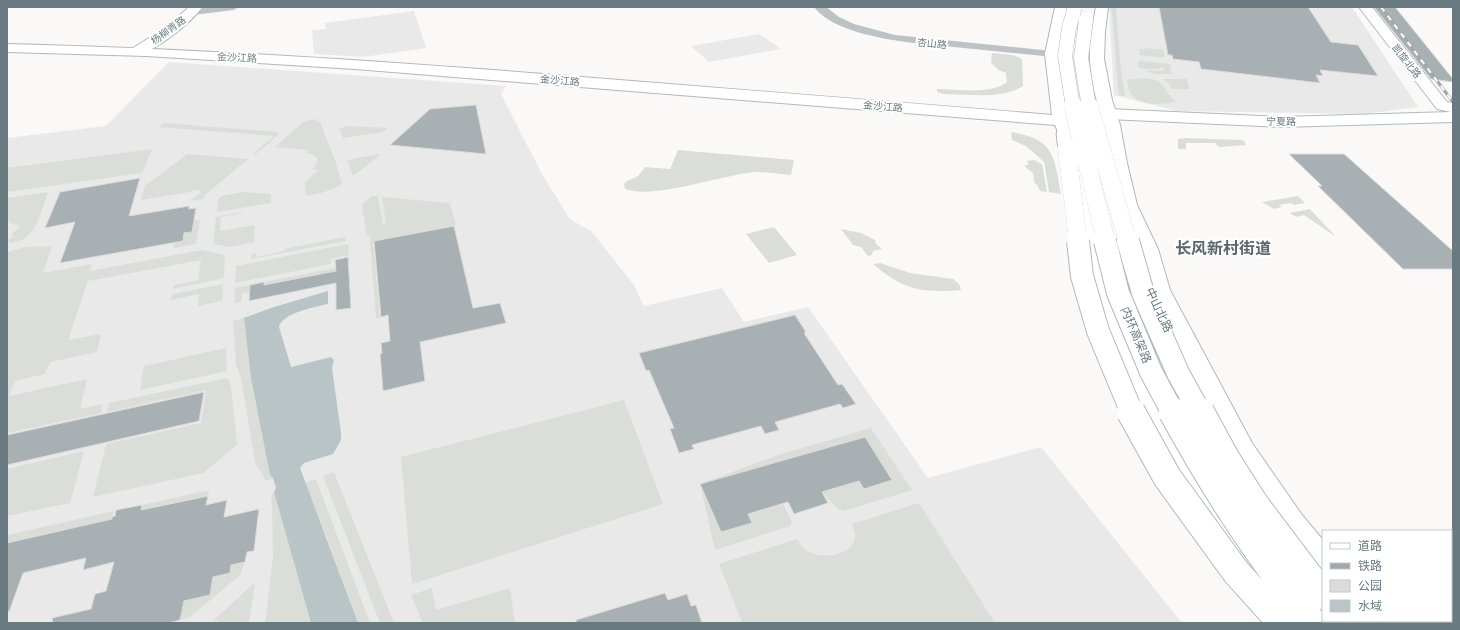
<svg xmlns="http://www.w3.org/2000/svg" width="1460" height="630" viewBox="0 0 1460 630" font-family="'DejaVu Sans','Noto Sans SC',sans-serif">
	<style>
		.built { fill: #e8e9e8 }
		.green { fill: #dbded8 }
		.water { fill: #b8c4c6 }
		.building { fill: #a8b0b4; stroke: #dcdbda }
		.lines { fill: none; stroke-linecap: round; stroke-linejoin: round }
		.secondary-casing { stroke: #b2b9bc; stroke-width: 2 }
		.primary-casing { stroke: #b2b7ba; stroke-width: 2 }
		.highway-casing { stroke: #b4b8ba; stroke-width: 2 }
		.street { fill: #bdc3c5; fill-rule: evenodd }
		.secondary { fill: #fff; fill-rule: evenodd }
		.primary { fill: #fff; fill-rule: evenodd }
		.highway { fill: #fff; fill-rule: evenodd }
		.rail-casing { stroke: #a0a8ab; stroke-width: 3 }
		.rail { stroke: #fff; stroke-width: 2; stroke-dasharray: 5.5; stroke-linecap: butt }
		.highway-bridge-far3-casing { stroke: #b4b8ba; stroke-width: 15; stroke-linecap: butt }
		.highway-bridge-far2-casing { stroke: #b4b8ba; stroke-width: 18; stroke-linecap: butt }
		.highway-bridge-far1-casing { stroke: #b4b8ba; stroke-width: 24; stroke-linecap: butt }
		.highway-bridge-casing { stroke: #b4b8ba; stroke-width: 30; stroke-linecap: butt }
		.highway-bridge-far3 { stroke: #fff; stroke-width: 14 }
		.highway-bridge-far2 { stroke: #fff; stroke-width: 18 }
		.highway-bridge-far1 { stroke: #fff; stroke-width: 22 }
		.highway-bridge { stroke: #fff; stroke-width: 28 }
		.labels { text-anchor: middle; stroke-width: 4; stroke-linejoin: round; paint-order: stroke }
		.far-street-label { font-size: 10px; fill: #68797f; stroke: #fff }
		.street-label { font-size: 12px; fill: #68797f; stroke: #fff }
		.district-label { font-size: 16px; font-weight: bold; fill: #5a666b; stroke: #fff }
	</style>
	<rect width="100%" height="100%" fill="#faf9f8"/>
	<path class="built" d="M1109 7H1352L1418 107 1363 114 1177 111 1114 95Z
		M414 11 426 48 363 57 314 54 312 30 326 29 325 23Z
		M759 34 781 49 709 62 691 46Z
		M169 62 506 86 501 94 543 176 570 219 592 232 634 285 644 306 722 288 744 322 808 307 928 478 1041 447 1182 623H7V138L106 126Z"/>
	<path class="green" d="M1111 7H1116L1121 71 1125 96 1119 95C1115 66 1115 36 1111 7Z
		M1148 48 1163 50 1165 58 1140 55 1139 49 1153 51 1143 49Z
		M992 53 1013 55 1022 59 1023 86C1000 100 968 94 943 94L937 92V89C957 89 991 95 1007 82L1006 73 999 70 991 63Z
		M1143 61 1170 64 1172 74H1154L1145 70 1164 71 1163 67H1160V69H1143L1139 67 1138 62Z
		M1130 79C1138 79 1155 76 1162 84 1167 91 1168 96 1177 101 1165 105 1141 107 1132 95 1128 91 1128 84 1127 80Z
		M1162 79H1187L1189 89H1172L1169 83Z
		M315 119 320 122 335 160 342 184C330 191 319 194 306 196L305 182 318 170 312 169 317 163V158L313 155 306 153 308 150 275 147 303 122Z
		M164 123 276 132 279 134 256 154H253L274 136 159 127Z
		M350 126 387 128 383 132 343 138 339 128Z
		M1011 132C1055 139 1054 156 1061 194L1049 192 1044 162 1026 146 1012 140Z
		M1185 138 1241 140 1244 141 1246 145 1219 147 1215 143H1186V149H1178V139Z
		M152 149 142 173 7 192V168Z
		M678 150 794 160 791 175C779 174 766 172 754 172 723 175 651 200 625 189L624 184 627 181 638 176 645 167 670 169Z
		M187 154 248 159 204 196V199L190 201 202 191 193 190 190 192 141 200 145 186Z
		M379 154 380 155 353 176 347 160Z
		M1034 160 1042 164 1047 192 1040 191 1037 185 1034 182 1033 173 1024 166 1029 164 1026 161Z
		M48 192C43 206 38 229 25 238 21 241 15 242 10 243L8 240 13 237 12 233 19 228V225L10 223 7 218V198Z
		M243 192 271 194V203L217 212 218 199 221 196Z
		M372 196H378L383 225 386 224 382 197 450 203 456 225 373 241 380 318H376L370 240 371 237 367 236 362 205Z
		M1298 196 1305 203 1294 205 1291 203 1279 205 1282 207 1274 209 1262 202Z
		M1310 209 1338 239H1339L1304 215 1296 217 1290 213Z
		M242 212V213L221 217 220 231 255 225 254 242 230 247 213 244 216 217Z
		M200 220 196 244 173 248C175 238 183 233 192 232L194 221Z
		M774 227 797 255 769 263 746 234Z
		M841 229 861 233 875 240 876 244 882 249 873 251 872 255 868 256 861 247 853 245Z
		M345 237 346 241 251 259V254L256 253V257L284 251V249Z
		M348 244 349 255 331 259V264L235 283 236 266Z
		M52 246 43 273 92 264 90 271 202 250 225 255 224 278 172 289 174 285 198 280 201 260 88 281 68 340 101 334 97 352 50 362 45 374 15 381 9 396 87 379 80 409 103 404 101 413 7 433V252L25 247Z
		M880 263 910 273 953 279 959 284 961 290C922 293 903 290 873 264Z
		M335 268V271L264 285V282Z
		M223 284 222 301 198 306 199 294 170 300 173 294Z
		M250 285V292L242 294 241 302 234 303 235 288Z
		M244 318 251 378 270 475 273 478 266 481 255 463 241 378 236 365 233 321Z
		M226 348 227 371 140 390 144 366Z
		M227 378 231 386 237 445 203 473 93 497 106 444 201 423 206 390 107 412 109 403Z
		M624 400 663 504 412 584 401 457Z
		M871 428 912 490 844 511 838 509 822 492 859 481 864 489 892 480 865 437 700 484 721 532 752 523 748 514 783 504 792 522 790 526 715 550 700 484 781 454Z
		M84 451 70 503 7 516V469Z
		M334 472 394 623H380L323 476Z
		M316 479 370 623H358L326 535 305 483Z
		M209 490 208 495 205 496 141 510 142 505Z
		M274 492 311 623H265L273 557 272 504 271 496Z
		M919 503 995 623H742L719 564 797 539C800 544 803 549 808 551 821 560 854 556 855 536 855 532 853 527 852 524Z
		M114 511 111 520 7 543V535Z
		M245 562 240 575 190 617 180 620 184 601 210 595 213 577 230 573 231 565Z
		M255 582 249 623H223L214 620Z
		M432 588 436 610 510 588 515 623H423L411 595Z"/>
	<path class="water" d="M328 291V304C315 307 282 313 279 327L291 367 331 357 334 360 332 368 341 433V440L333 454 304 463 300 468 358 623H311L274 492 276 488 273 478 270 475 251 378 244 318 271 308Z"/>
	<path class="building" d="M1159 7H1308L1331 42 1358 45 1378 76 1320 70 1323 76 1316 75 1320 83 1201 69 1199 62 1173 59 1172 55H1168Z
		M1374 7H1395L1453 79V82L1431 79Z
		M476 105 486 154 390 145 430 109Z
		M1289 154H1344L1453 251V269H1403L1318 186H1322Z
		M140 178 129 216 189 206V209L196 208 192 232 184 233 183 241 60 263 75 222 45 228 60 192Z
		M454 226 473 308 500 303 506 323 420 342 425 381 383 391 380 354 382 353 381 343 390 341 388 315 381 317 374 241Z
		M348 257 351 308 336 310V283L249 301 250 285 264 282V285L336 271 335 260Z
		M795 315 806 332 804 333 838 385 842 384 856 404 843 408 840 404 775 422 779 430 765 434 761 426 692 445 694 449 679 453 670 429 674 428 649 370 646 371 639 353Z
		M204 392 199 421 7 465V435Z
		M865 437 892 480 864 489 859 481 822 492 828 503 794 514 788 502 748 514 752 523 721 532 700 484Z
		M208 496 206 505 227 500 224 517 259 509 254 551 247 552 245 562 231 565 230 573 213 577 210 595 184 601 180 620 168 623H53L52 618 91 609 95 594 106 591 114 562 83 570 86 558 23 573 9 612 7 611V543L112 519V517L115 516 116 510 142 505 141 510Z
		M665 593 668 600 687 594 691 606 696 605 702 623H576V620Z"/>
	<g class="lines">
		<g class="secondary-casing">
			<path id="secondary" d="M189 7H202C193 21 149 58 133 54L131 51 133 48 165 28Z
				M1359 7H1372L1447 102 1453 103V122L1282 127 1108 119 1102 117 1100 114 1102 111 1108 109 1282 117 1451 112 1437 109Z"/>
		</g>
		<g class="primary-casing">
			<path id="primary" d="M1055 7H1067L1059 54 1068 116 1102 119C1096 100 1091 79 1090 59 1089 42 1093 24 1096 7H1108L1105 32 1104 59 1112 100 1120 125 1127 163 1143 230 1140 234 1133 236 1126 234 1123 230 1109 163 1105 129 1072 126 1087 157 1099 218 1111 295 1154 388 1189 453 1263 558 1288 587 1292 597 1288 607 1277 611 1266 607 1241 576 1171 467 1155 437 1153 441 1144 444 1135 441 1131 434 1130 386 1089 295 1081 218 1069 157 1055 125 355 69 146 56 7 52V44C216 49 424 64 632 81 772 92 912 103 1052 115L1045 54Z
				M1174 332 1182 335 1185 340 1217 400 1214 406 1205 409 1196 406 1163 340 1166 335Z"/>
		</g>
		<g class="highway-casing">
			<path id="highway" d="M1097 7H1109L1105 14H1097L1095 11Z
				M1065 123 1071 125 1073 128 1075 149 1073 153 1067 154 1061 153C1057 146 1055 131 1059 125Z
				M1128 199 1135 201 1137 205 1158 249 1170 290 1252 443 1302 515 1323 540V575L1313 571 1282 531 1234 457 1148 290 1138 249 1119 205 1121 201Z
				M1328 621H1388L1389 623H1329Z"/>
		</g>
		<path class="street" d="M209 7H239L234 10 193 15 188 12 193 9Z
			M814 7H826L839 17 854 24 895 35 1052 51 1056 52 1058 54 1056 56 1052 57C1023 54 993 51 964 48 925 44 839 40 814 7Z"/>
		<use href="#secondary" class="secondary"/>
		<use href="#primary" class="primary"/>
		<use href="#highway" class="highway"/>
		<g class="rail-casing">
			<path id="rail" d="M1381 7 1453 102"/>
		</g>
		<use href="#rail" class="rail"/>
		<g class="highway-bridge-far3-casing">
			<path id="highway-bridge-far3" d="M1086 20 1081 58 1089 107
				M1073 107 1065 56 1069 28 1075 7"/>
		</g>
		<g class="highway-bridge-far2-casing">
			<path id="highway-bridge-far2" d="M1073 106 1106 242
				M1089 106 1128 242
				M1067 149 1078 242"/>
		</g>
		<g class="highway-bridge-far1-casing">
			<path id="highway-bridge-far1" d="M1078 241 1082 276 1098 331 1132 413
				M1105 241 1118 293 1151 372 1173 413
				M1128 241 1143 293 1178 373 1200 413"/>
		</g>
		<g class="highway-bridge-casing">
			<path id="highway-bridge" d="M1131 412 1167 477 1236 572 1282 623
				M1173 412C1214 487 1259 557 1313 623
				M1200 412 1225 458 1255 505 1323 595"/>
		</g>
		<use href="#highway-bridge-far3" class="highway-bridge-far3"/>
		<use href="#highway-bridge-far2" class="highway-bridge-far2"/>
		<use href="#highway-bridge-far1" class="highway-bridge-far1"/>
		<use href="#highway-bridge" class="highway-bridge"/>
	</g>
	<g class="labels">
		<g class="far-street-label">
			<text transform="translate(168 30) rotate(-36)" y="4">杨柳青路</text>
			<text transform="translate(932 43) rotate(6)" y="4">杏山路</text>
			<text transform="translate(237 57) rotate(3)" y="4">金沙江路</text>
			<text transform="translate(1407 61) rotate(52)" y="4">凯旋北路</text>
			<text transform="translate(560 80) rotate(5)" y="4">金沙江路</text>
			<text transform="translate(883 106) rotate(5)" y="4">金沙江路</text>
			<text transform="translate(1281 121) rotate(1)" y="4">宁夏路</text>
		</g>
		<g class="street-label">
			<text transform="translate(1159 310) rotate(65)" y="4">中山北路</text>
			<text transform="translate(1136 335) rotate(67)" y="4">内环高架路</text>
		</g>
		<g class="district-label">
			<text x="1223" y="254">长风新村街道</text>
		</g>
	</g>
	<rect width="1460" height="630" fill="none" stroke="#68797f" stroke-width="16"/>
	<rect x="1322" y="530" width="130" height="92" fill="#ffffff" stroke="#c3c9cc"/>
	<rect x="1330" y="543" width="20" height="6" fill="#ffffff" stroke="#c3c9cc"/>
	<text x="1358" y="550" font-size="12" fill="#68797f">道路</text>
	<rect x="1330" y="563" width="20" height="6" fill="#a0a8ab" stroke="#c3c9cc"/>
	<text x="1358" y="570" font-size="12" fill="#68797f">铁路</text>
	<rect x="1330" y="580" width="20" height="12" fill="#dbded8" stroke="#c3c9cc"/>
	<text x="1358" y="590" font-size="12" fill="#68797f">公园</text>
	<rect x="1330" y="600" width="20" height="12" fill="#b8c4c6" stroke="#c3c9cc"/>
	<text x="1358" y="610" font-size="12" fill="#68797f">水域</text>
</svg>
